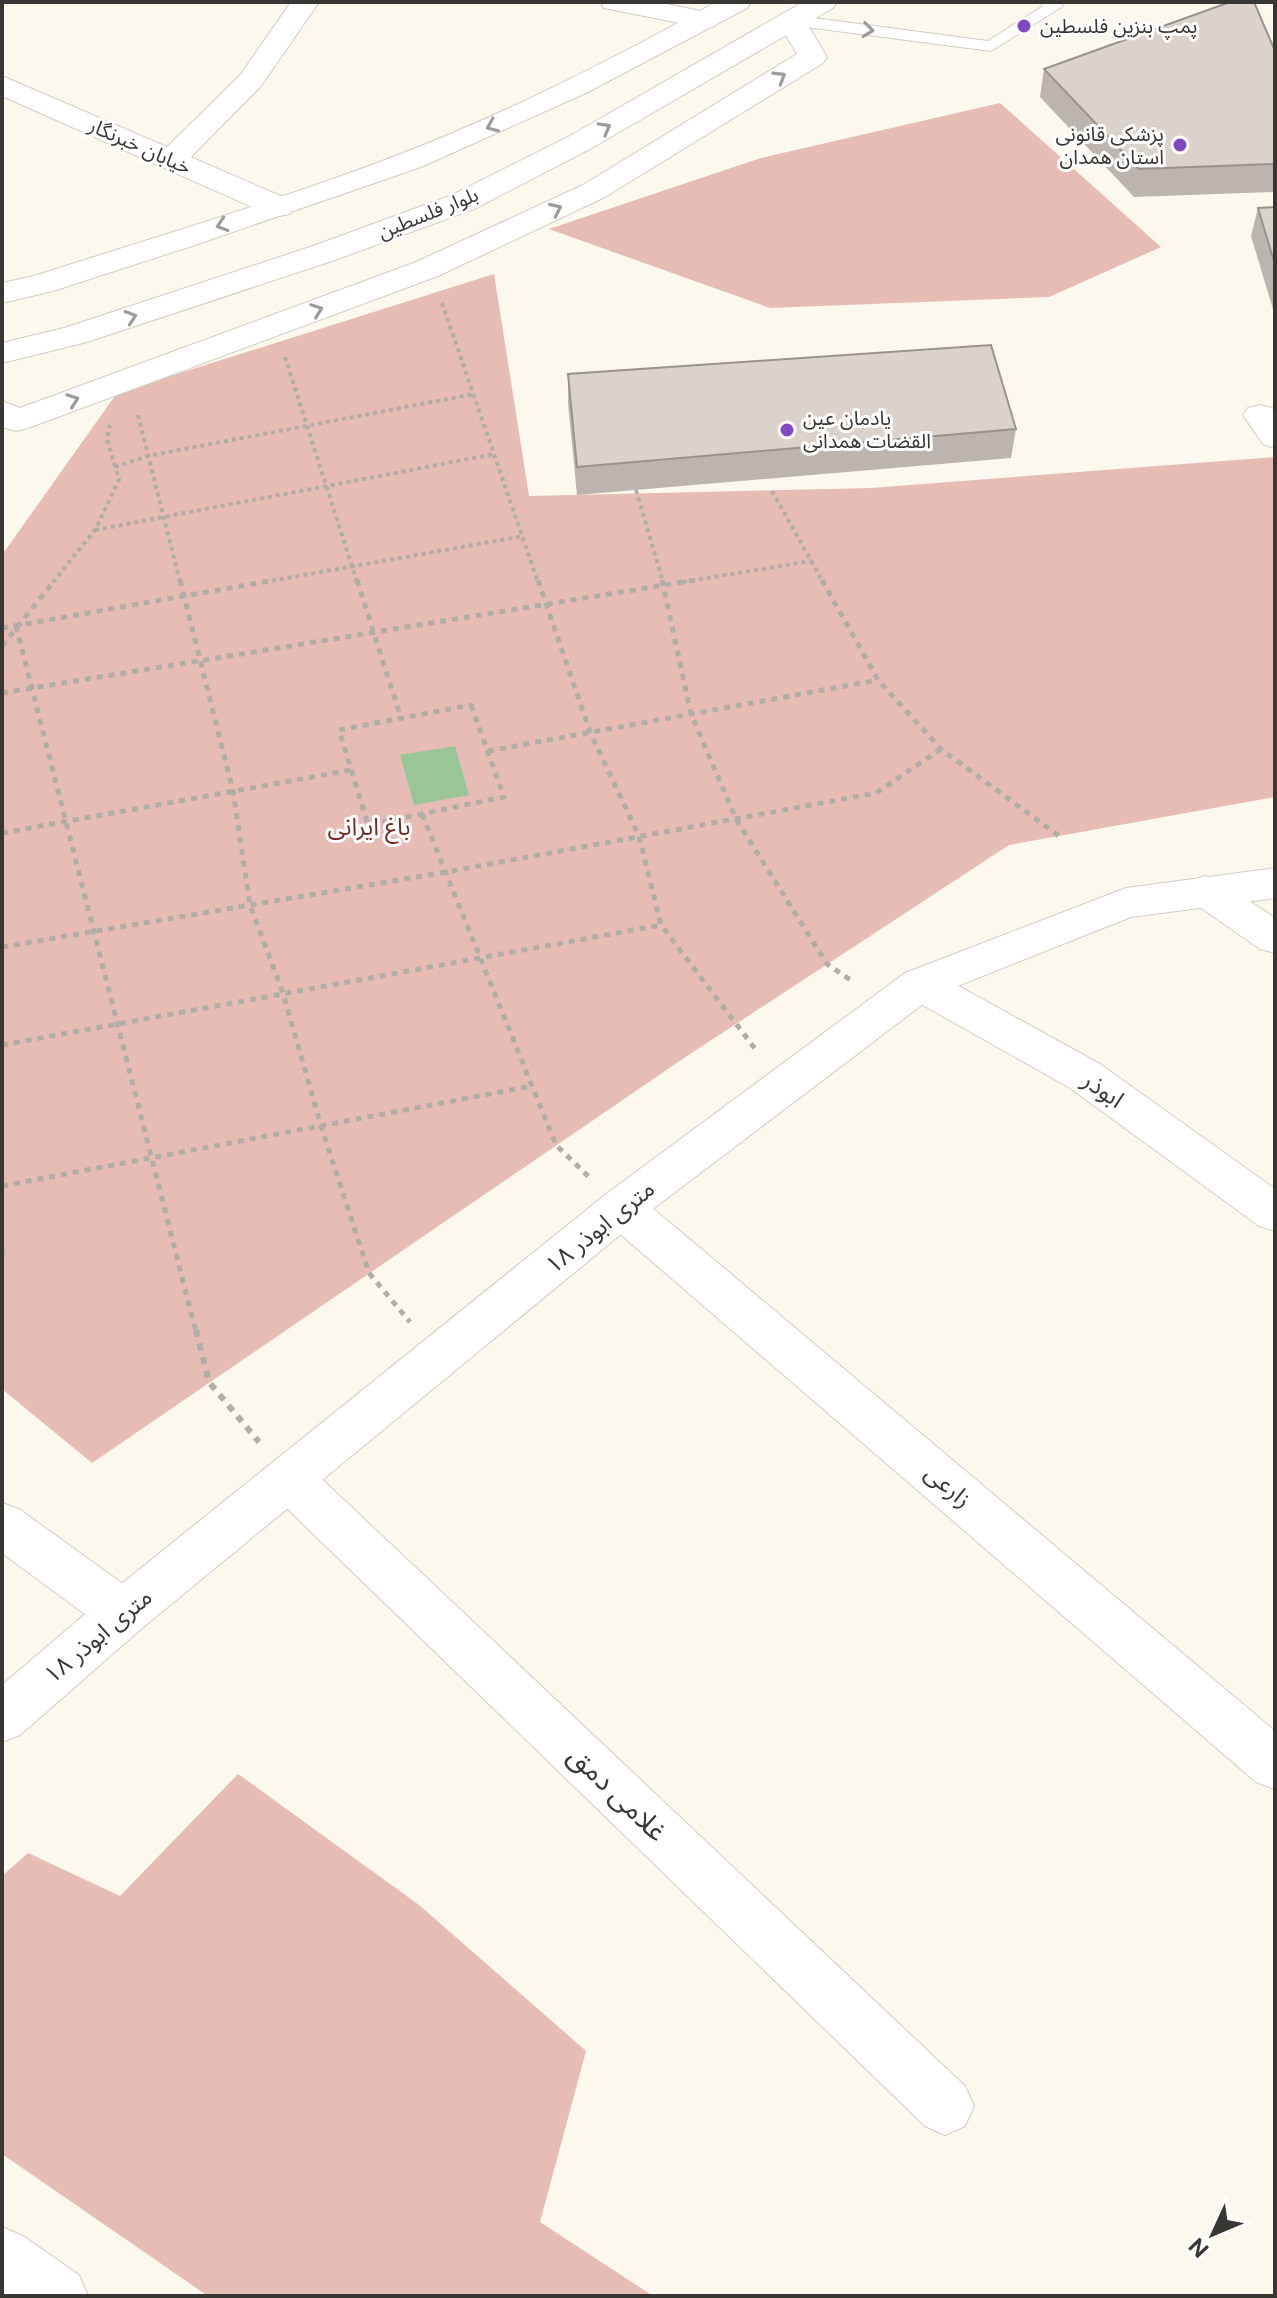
<svg xmlns="http://www.w3.org/2000/svg" width="1277" height="2298" viewBox="0 0 1277 2298" font-family="'Public Sans','Noto Sans Arabic',sans-serif">
	<style>
		.green { fill: #e6bcb5 }
		.water { fill: #99c597 }
		.lines { fill: none; stroke-linecap: round; stroke-linejoin: round }
		.lane-casing { stroke: #d1cdc3; stroke-width: 2 }
		.street-casing { stroke: #d1cdc3; stroke-width: 2 }
		.secondary-casing { stroke: #d1cdc3; stroke-width: 2 }
		.primary-casing { stroke: #d1cdc3; stroke-width: 2 }
		.path-far2 { stroke: #b2aea7; stroke-width: 4; stroke-dasharray: 4 4; stroke-linecap: butt }
		.path-far1 { stroke: #b2aea7; stroke-width: 5; stroke-dasharray: 6 6; stroke-linecap: butt }
		.path { stroke: #b2aea7; stroke-width: 6; stroke-dasharray: 7 7; stroke-linecap: butt }
		.lane { fill: #fff; fill-rule: evenodd }
		.street { fill: #fff; fill-rule: evenodd }
		.secondary { fill: #fff; fill-rule: evenodd }
		.primary { fill: #fff; fill-rule: evenodd }
		.wall { fill: #bcb5af }
		.building { fill: #dbd2cb; stroke: #99938e; stroke-width: 2 }
		.oneway { stroke: #9c9b9a }
		.poi-dot { fill: #8248bf; stroke: #fff; stroke-width: 3 }
		.labels { text-anchor: middle; stroke-width: 6; stroke-linejoin: round; paint-order: stroke }
		.far-poi-label { font-size: 20px; fill: #393734; stroke: #fff; text-anchor: start }
		.far-street-label { font-size: 20px; fill: #393734; stroke: #fff }
		.park-label { font-size: 24px; fill: #772a21; stroke: #fff }
		.street-label { font-size: 24px; fill: #393734; stroke: #fff }
		.near-street-label { font-size: 28px; fill: #393734; stroke: #fff }
	</style>
	<rect width="100%" height="100%" fill="#fcf8ee"/>
	<path class="green" d="M1000 103 1161 247 1049 297 770 308 549 229 761 158Z
		M494 274 529 496 871 488 1275 457V797L1009 845 684 1058 92 1463 2 1389V555L117 393Z
		M238 1774 419 1905 586 2051 540 2222 653 2296H208L2 2154V1876L28 1853 120 1896Z"/>
	<path class="water" d="M455 746 469 795 414 805 400 755Z"/>
	<g class="lines">
		<g class="lane-casing">
			<path id="lane" d="M1040 2H1060L1063 6 991 51 791 25 783 20 791 15 988 41 1043 6Z"/>
		</g>
		<g class="street-casing">
			<path id="street" d="M291 2H319L261 86 182 166 171 169 160 166 156 160 160 154 241 74Z
				M600 2H657L715 14 719 20 715 26 705 28 604 8Z
				M791 12 801 14 827 57 823 63 605 197 438 276 28 428 16 431 2 427V401L20 408 416 262 583 185 797 54 777 20 781 14Z
				M1260 405 1272 408 1275 412V448L1263 444 1243 415 1248 408Z
				M1205 876 1219 881 1275 918V953L1260 949 1191 901 1185 891 1191 881Z
				M920 968 935 973 1100 1064 1275 1189V1231L1259 1226 1070 1088 905 995 899 984 905 973Z
				M621 1190 637 1195 1275 1731V1789L1256 1782 605 1221 599 1208 605 1195Z
				M290 1459 307 1465 965 2086 974 2106 965 2126 945 2135 925 2126 273 1495 266 1480 273 1465Z
				M2 1503 19 1509 141 1597 148 1613 141 1629 123 1636 105 1629 2 1553Z
				M2 2227 23 2236 79 2275 88 2296H7L2 2293Z"/>
		</g>
		<g class="secondary-casing">
			<path id="secondary" d="M2 76 290 200 294 207 290 214 279 216 268 214 2 96Z
				M1275 868V898L1131 917 935 995 637 1221 141 1629 20 1735 2 1742V1685L105 1597 605 1195 905 973 1126 888Z"/>
		</g>
		<g class="primary-casing">
			<path id="primary" d="M716 2H751L747 8 586 93 421 167 192 246 53 291 2 303V283L34 276C155 237 278 201 398 155 508 113 613 59 716 2Z
				M803 2H837L833 8 590 149 474 209 335 260 87 342 2 363V343L64 328 313 246 452 195 568 137Z"/>
		</g>
		<path class="path-far2" d="M442 303 538 582
			M285 357 357 582
			M138 415 180 582
			M115 467 148 456 474 394
			M636 490 663 582
			M772 491 823 582
			M95 530 495 454
			M53 582 95 530 119 480 107 439 110 425
			M264 582 524 536
			M683 582 811 561"/>
		<path class="path-far1" d="M180 580 233 791 250 905 283 993 321 1126 369 1273 410 1322
			M357 580 401 718
			M538 580 590 732 639 836 661 925 756 1050
			M662 580 691 714 736 819 827 964 852 981
			M822 580 878 680 941 749 1059 836
			M16 626 196 1332
			M2 628 275 580
			M2 646 55 580
			M2 693 695 580
			M471 705 504 797 368 825 339 730Z
			M488 751 878 680
			M422 814 556 1145 589 1177
			M2 833 351 770
			M2 947 446 872 876 793 941 749
			M2 1045 661 925
			M2 1186 532 1086
			M2 1248V1255"/>
		<path class="path" d="M196 1330 209 1382 259 1442"/>
		<use href="#lane" class="lane"/>
		<use href="#street" class="street"/>
		<use href="#secondary" class="secondary"/>
		<use href="#primary" class="primary"/>
	</g>
	<path class="wall" d="M1275 51V192L1134 197 1040 97 1044 69Z
		M1275 207V316L1251 236 1258 208Z
		M568 374 1016 429 1011 458 577 495 568 403Z"/>
	<path class="building" d="M1230 2H1254L1275 51V164L1139 169 1044 69Z
		M1275 207V265L1258 208Z
		M991 345 1016 429 577 467 568 374Z"/>
	<defs><path id="oneway-chevron" d="M-2-3.5L2.5 0L-2 3.5" fill="none" stroke-width="1.6" stroke-linecap="round" stroke-linejoin="round" transform="scale(2)"/></defs>
	<g class="oneway">
		<use href="#oneway-chevron" transform="translate(868 30) rotate(7)"/>
		<use href="#oneway-chevron" transform="translate(780 77) rotate(-32)"/>
		<use href="#oneway-chevron" transform="translate(492 126) rotate(157)"/>
		<use href="#oneway-chevron" transform="translate(605 128) rotate(-29)"/>
		<use href="#oneway-chevron" transform="translate(556 209) rotate(-25)"/>
		<use href="#oneway-chevron" transform="translate(222 225) rotate(162)"/>
		<use href="#oneway-chevron" transform="translate(317 310) rotate(-20)"/>
		<use href="#oneway-chevron" transform="translate(131 317) rotate(-18)"/>
		<use href="#oneway-chevron" transform="translate(73 400) rotate(-20)"/>
	</g>
	<g class="poi-dot">
		<circle cx="1024" cy="26" r="8"/>
		<circle cx="1180" cy="145" r="8"/>
		<circle cx="787" cy="430" r="8"/>
	</g>
	<g class="labels">
		<g class="far-poi-label">
			<text x="1040" y="33">پمپ بنزین فلسطین</text>
			<text x="1164" y="141" text-anchor="end">پزشکی قانونی<tspan x="1164" dy="23">استان همدان</tspan></text>
			<text x="803" y="425">یادمان عین<tspan x="803" dy="23">القضات همدانی</tspan></text>
		</g>
		<g class="far-street-label">
			<text transform="translate(140 146) rotate(24)" y="7">خیابان خبرنگار</text>
			<text transform="translate(428 213) rotate(-22)" y="7">بلوار فلسطین</text>
		</g>
		<g class="park-label">
			<text x="369" y="835">باغ ایرانی</text>
		</g>
		<g class="street-label">
			<text transform="translate(1103 1090) rotate(35)" y="8">ابوذر</text>
			<text transform="translate(600 1227) rotate(-39)" y="8">۱۸ متری ابوذر</text>
			<text transform="translate(948 1486) rotate(40)" y="8">زارعی</text>
			<text transform="translate(98 1636) rotate(-40)" y="8">۱۸ متری ابوذر</text>
		</g>
		<g class="near-street-label">
			<text transform="translate(618 1793) rotate(44)" y="10">غلامی دمق</text>
		</g>
	</g>
	<rect width="1277" height="2298" fill="none" stroke="#393734" stroke-width="8"/>
	<g transform="translate(1213 2234) rotate(226)" stroke="#ffffff" stroke-width="6" paint-order="stroke">
	<path d="M0-6L14 30L0 20L-14 30Z" fill="#393734"/>
	<text y="-12" font-size="22" font-weight="bold" text-anchor="middle" fill="#393734">N</text>
	</g>
</svg>
